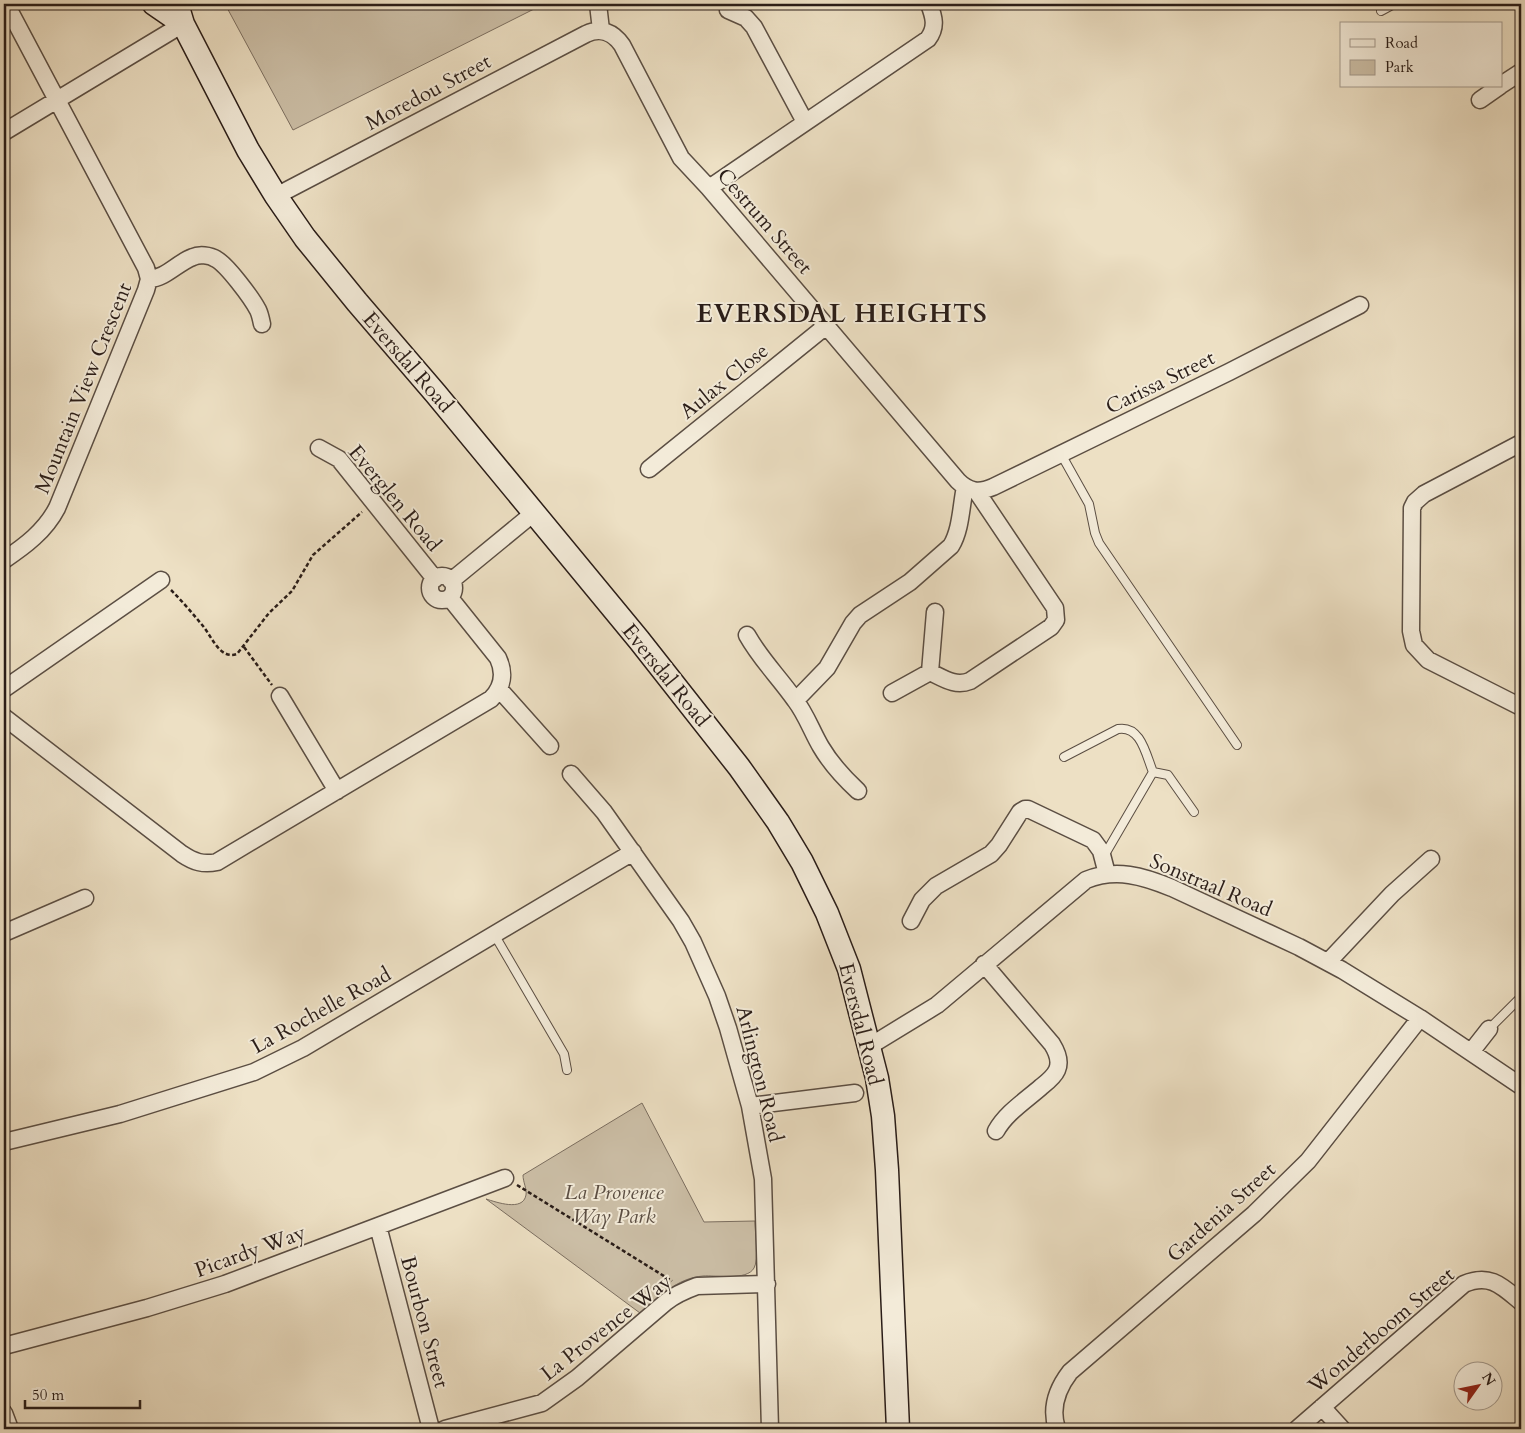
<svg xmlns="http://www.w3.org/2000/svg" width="1525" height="1433" viewBox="0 0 1525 1433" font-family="Cardo,serif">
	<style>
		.green { fill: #ccbfa7; stroke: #7b6e60 }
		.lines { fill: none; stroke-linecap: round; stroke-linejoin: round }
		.lane-casing { stroke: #5b4e43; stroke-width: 10 }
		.street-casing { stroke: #5b4e43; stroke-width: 19 }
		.secondary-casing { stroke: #2a1d18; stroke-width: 25 }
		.path { stroke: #2a1d18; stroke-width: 2.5; stroke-dasharray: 4 2.5; stroke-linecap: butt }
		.lane { stroke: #f3ebd9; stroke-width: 8 }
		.street { stroke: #f3ebd9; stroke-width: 16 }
		.secondary { stroke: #f3ebd9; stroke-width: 22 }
		.labels { text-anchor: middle; stroke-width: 4; stroke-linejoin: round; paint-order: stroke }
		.street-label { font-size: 21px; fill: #2a1d18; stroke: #f3ebd9 }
		.park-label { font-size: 21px; font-style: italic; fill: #5b4e43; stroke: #f3ebd9 }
		.district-label { font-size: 26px; font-weight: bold; letter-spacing: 1px; fill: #2a1d18; stroke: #f3ebd9 }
	</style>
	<rect width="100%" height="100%" fill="#ede0c4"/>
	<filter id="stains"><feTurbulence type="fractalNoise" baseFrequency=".004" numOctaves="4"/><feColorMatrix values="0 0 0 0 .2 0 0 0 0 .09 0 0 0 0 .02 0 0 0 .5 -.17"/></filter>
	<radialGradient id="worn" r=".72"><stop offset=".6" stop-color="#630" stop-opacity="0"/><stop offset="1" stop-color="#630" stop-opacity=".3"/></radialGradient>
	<path class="green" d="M225 4H544L293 130Z
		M642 1103 704 1222 755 1221C755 1232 759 1260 754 1268 747 1281 716 1275 703 1276 677 1278 659 1297 640 1313L486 1199C496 1202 523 1212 526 1195 527 1189 523 1182 523 1175Z"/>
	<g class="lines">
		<g class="lane-casing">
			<path id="lane" d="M1381 11 1394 4
				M1061 454 1089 504 1095 533 1099 543 1237 745
				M1064 757 1118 729C1141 725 1146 755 1153 772L1104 856
				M1153 772 1168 775 1194 812
				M494 934 564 1054 567 1070
				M1489 1029 1521 997"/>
		</g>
		<g class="street-casing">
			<path id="street" d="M598 4 601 30
				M728 10 746 18 754 27 805 122
				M1501 85 1521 72
				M1480 100 1500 86
				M4 132 183 24
				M709 188 928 39C937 27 934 17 929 4
				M276 196 586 34C601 27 613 32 622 45L681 158 709 188 958 481C969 492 979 493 993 487L1229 372 1360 305
				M149 279C166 278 177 263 193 257 199 254 210 255 216 259 227 265 251 297 258 310 260 314 261 319 262 324
				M1521 443 1424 494 1415 502 1412 508 1411 631 1414 645 1428 660 1521 707
				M319 448 339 459 435 579
				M649 469 826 326
				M4 560C25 546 45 531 57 508L146 290 149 279 146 268 6 4
				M430 588a12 12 0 1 1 24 0a12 12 0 1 1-24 0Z
				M451 581 535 512
				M935 612 930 672C943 678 955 687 970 681L1051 627 1056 620 1055 608 977 492
				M747 635C761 660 779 677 795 700 806 714 812 732 821 747 831 764 844 778 858 791
				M4 689 161 580
				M499 689 550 746
				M892 693 930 672
				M280 696 337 791
				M796 700 827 668 853 623 860 615 910 582 951 546C961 530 961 506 965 487
				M4 717 182 854C194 862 203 865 217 862L491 699C503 687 505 673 498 658L450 598
				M571 774 604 812 681 921 693 942 717 996 728 1028 750 1106 763 1179 770 1429
				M911 921 922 900 936 886 991 854 999 845 1020 812 1025 809H1028L1093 840 1101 851 1107 874
				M4 933 85 898
				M1328 962 1392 894 1431 859
				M984 964 1052 1044C1057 1052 1061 1061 1057 1070 1054 1077 1046 1083 1041 1087 1025 1101 1006 1113 996 1131
				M870 1046 937 1005 1086 880C1116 868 1143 876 1172 888L1299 947 1342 970 1420 1018 1521 1086
				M1471 1052 1489 1029
				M750 1106 855 1093
				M4 1142 120 1114 254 1072 303 1048 633 852
				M378 1226 431 1429
				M4 1346 147 1308 225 1284 505 1178
				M1322 1407 1342 1429
				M4 1413 10 1429
				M445 1429 542 1403 577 1378 666 1302C676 1294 686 1290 697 1286L767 1284
				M1057 1429C1050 1408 1057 1389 1070 1372L1254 1214 1308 1161 1420 1018
				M1297 1429 1464 1284C1490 1273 1502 1286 1521 1302"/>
		</g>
		<g class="secondary-casing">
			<path id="secondary" d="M154 4 183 24
				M177 4 183 24 248 150 276 196 305 238 357 302 436 394 639 640 739 767 778 822 802 862 827 913 849 969 877 1078 883 1116 887 1170 898 1429"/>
		</g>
		<path class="path" d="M171 590C182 601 193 614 203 626 212 637 220 660 237 654L269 613 292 591 313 555 362 512
			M244 647 272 685
			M517 1185 672 1281"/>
		<use href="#lane" class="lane"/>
		<use href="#street" class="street"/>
		<use href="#secondary" class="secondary"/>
	</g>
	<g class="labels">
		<g class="street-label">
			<text transform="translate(428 92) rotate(-28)" y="7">Moredou Street</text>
			<text transform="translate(765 221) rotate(49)" y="7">Cestrum Street</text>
			<text transform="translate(408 362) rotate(49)" y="7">Eversdal Road</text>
			<text transform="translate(724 381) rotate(-39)" y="7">Aulax Close</text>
			<text transform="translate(1160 382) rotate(-26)" y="7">Carissa Street</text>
			<text transform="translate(83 388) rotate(-68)" y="7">Mountain View Crescent</text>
			<text transform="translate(395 498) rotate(50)" y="7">Everglen Road</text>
			<text transform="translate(666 675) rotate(51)" y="7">Eversdal Road</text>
			<text transform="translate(1211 885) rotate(23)" y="7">Sonstraal Road</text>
			<text transform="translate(321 1010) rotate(-29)" y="7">La Rochelle Road</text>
			<text transform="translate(861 1024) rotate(76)" y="7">Eversdal Road</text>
			<text transform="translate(760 1074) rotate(76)" y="7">Arlington Road</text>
			<text transform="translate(1221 1212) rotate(-42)" y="7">Gardenia Street</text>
			<text transform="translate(250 1251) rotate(-20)" y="7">Picardy Way</text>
			<text transform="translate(425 1322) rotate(75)" y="7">Bourbon Street</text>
			<text transform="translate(606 1327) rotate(-38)" y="7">La Provence Way</text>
			<text transform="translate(1381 1330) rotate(-40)" y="7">Wonderboom Street</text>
		</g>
		<g class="park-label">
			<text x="614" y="1199">La Provence<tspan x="614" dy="24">Way Park</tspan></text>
		</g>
		<g class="district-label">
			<text x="842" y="322">EVERSDAL HEIGHTS</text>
		</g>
	</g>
	<rect width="1525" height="1433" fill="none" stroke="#ede0c4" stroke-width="20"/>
	<rect x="5" y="5" width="1515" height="1423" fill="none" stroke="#2a1d18" stroke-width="2.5"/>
	<rect x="10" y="10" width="1505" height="1413" fill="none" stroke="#2a1d18"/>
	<rect x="1340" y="22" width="162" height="65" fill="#f3ebd9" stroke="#a3998c"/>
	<rect x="1350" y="39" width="25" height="8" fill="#f3ebd9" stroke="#a3998c"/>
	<text x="1385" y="48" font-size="15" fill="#2a1d18">Road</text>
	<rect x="1350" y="60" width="25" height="15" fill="#ccbfa7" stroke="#a3998c"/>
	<text x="1385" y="72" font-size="15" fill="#2a1d18">Park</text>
	<g transform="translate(1478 1386) rotate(57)"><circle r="24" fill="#f3ebd9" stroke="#a3998c"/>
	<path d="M0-4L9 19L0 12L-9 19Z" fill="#8f2418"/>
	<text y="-8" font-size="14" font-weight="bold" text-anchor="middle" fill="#2a1d18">N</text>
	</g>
	<path d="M25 1400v8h115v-8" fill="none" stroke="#2a1d18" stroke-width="2.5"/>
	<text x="32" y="1400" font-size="15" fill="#2a1d18" stroke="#f3ebd9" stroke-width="4" paint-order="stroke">50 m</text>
	<rect width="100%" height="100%" filter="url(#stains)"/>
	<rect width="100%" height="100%" fill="url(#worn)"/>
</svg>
